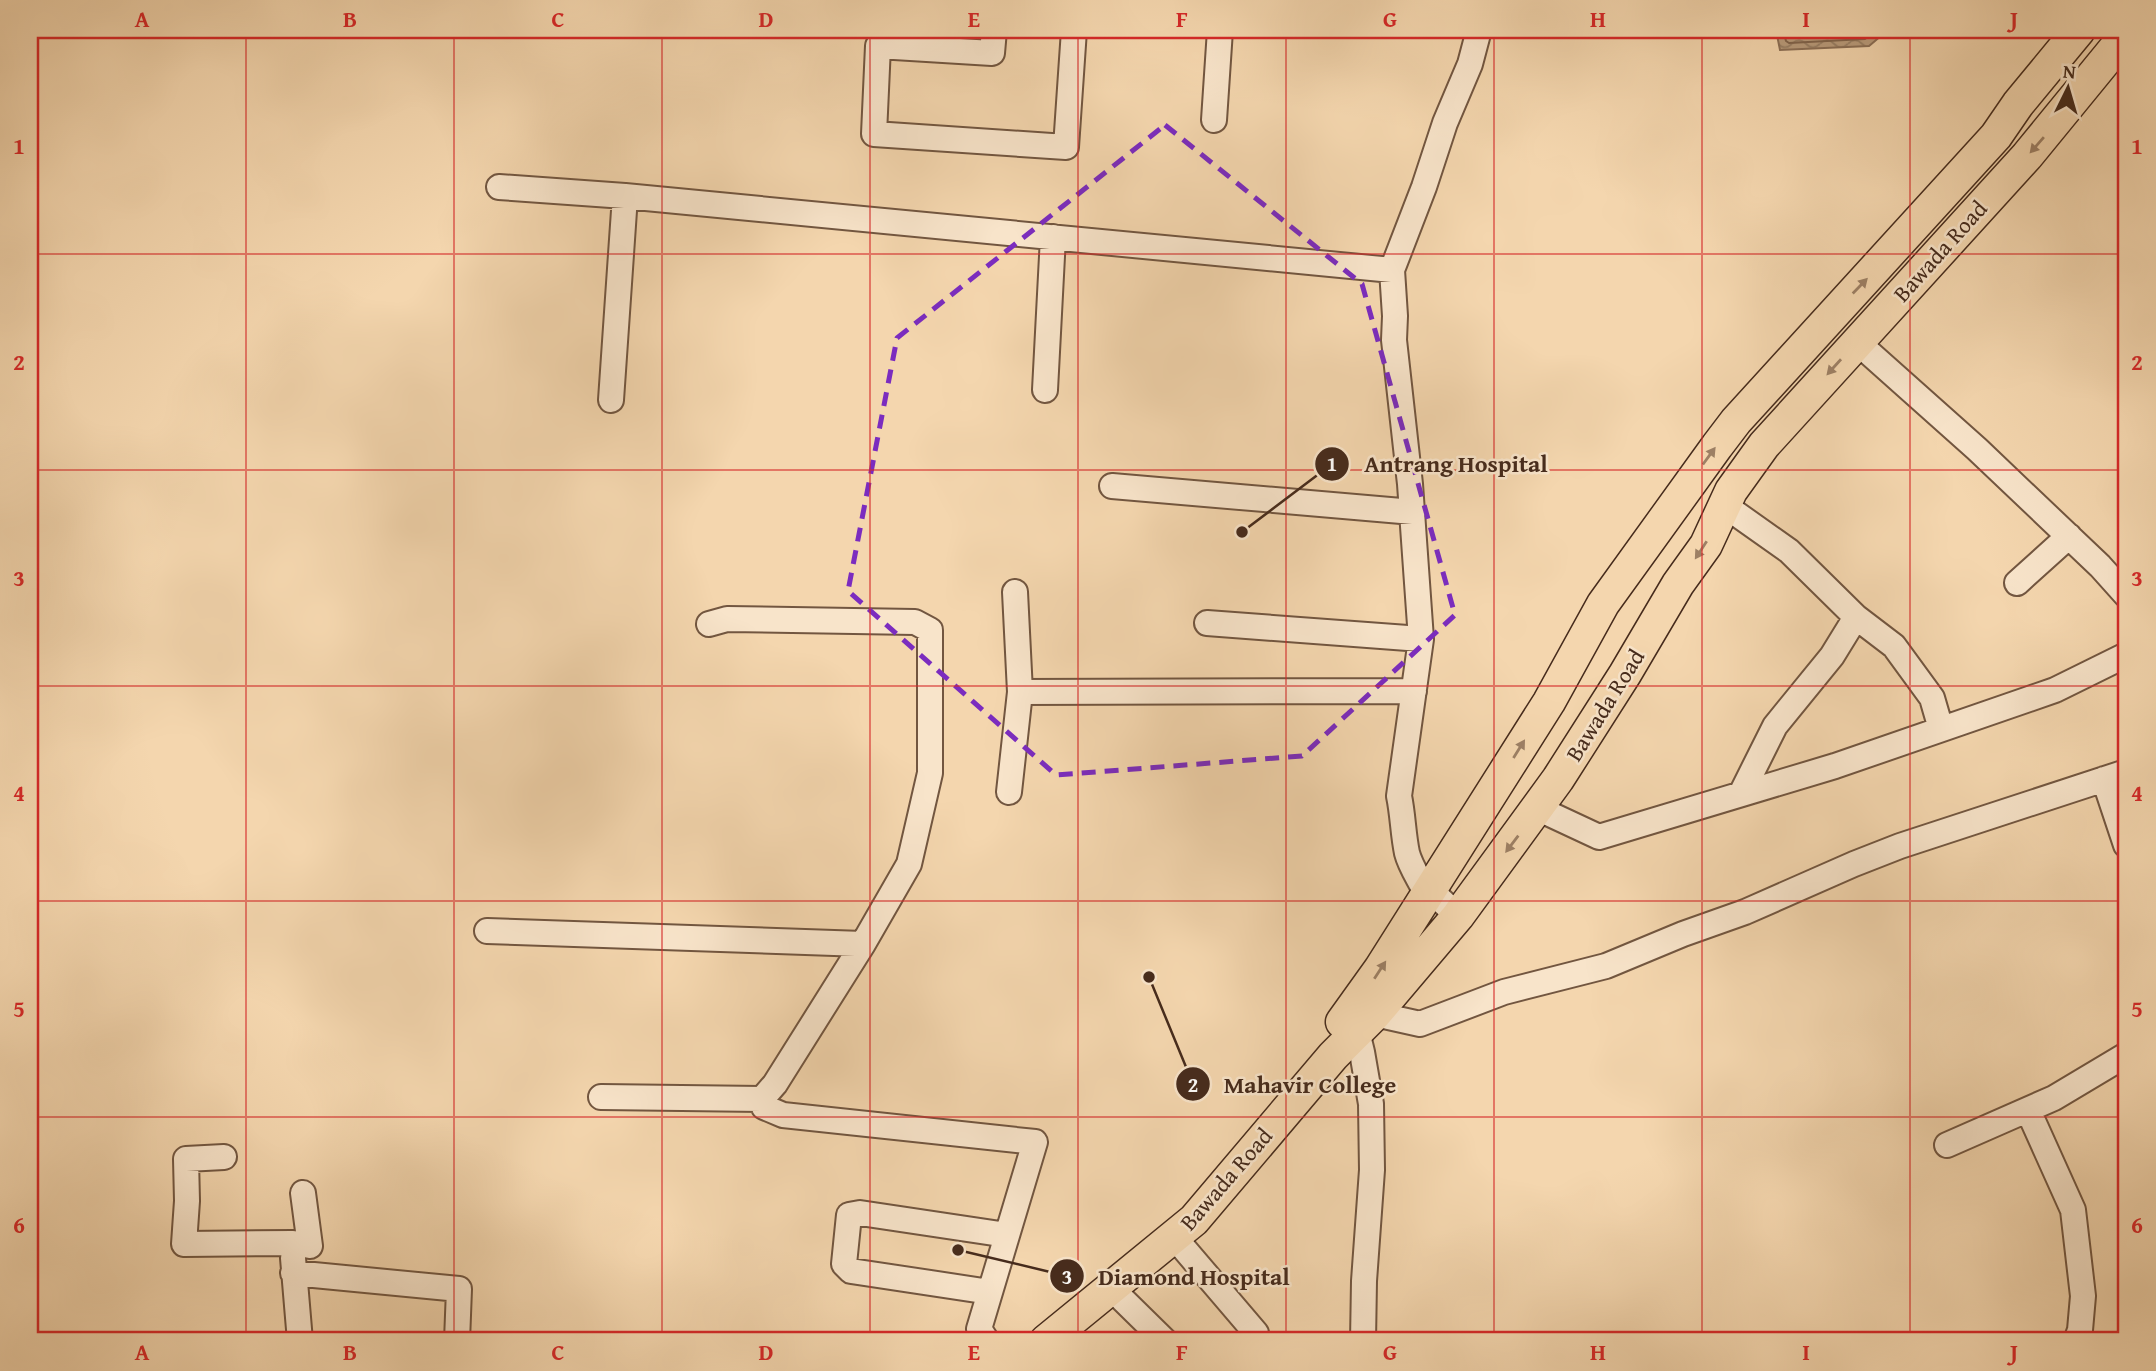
<svg xmlns="http://www.w3.org/2000/svg" width="2156" height="1371" viewBox="0 0 2156 1371" font-family="'Gentium Book Plus',serif">
	<style>
		.water { fill: url(#water-waves); stroke: #8b6f56; stroke-width: 2 }
		.lines { fill: none; stroke-linecap: round; stroke-linejoin: round }
		.shore { stroke: #80644c; stroke-width: 2 }
		.minor-casing { stroke: #725640; stroke-width: 28 }
		.major-casing { stroke: #462b1c; stroke-width: 35 }
		.minor { stroke: #f8e4ca; stroke-width: 24 }
		.major { stroke: #f4d6ae; stroke-width: 32 }
		.oneway { fill: #9d8065 }
		.marked { fill: none; stroke: #7b2cbf; stroke-width: 5; stroke-dasharray: 14 9; stroke-linejoin: round }
		.grid { fill: none; stroke: #d62828; stroke-width: 2; stroke-opacity: 0.55 }
		.labels { text-anchor: middle; stroke-width: 5; stroke-linejoin: round; paint-order: stroke }
		.street-label { font-size: 23px; fill: #462b1c; stroke: #f8e4ca }
		.leader { fill: none; stroke: #462b1c; stroke-width: 2.5 }
		.callout-dot { fill: #462b1c; stroke: #f8e4ca; stroke-width: 2.5 }
		.mark-label { font-size: 21px; text-anchor: middle; font-weight: bold; fill: #fff }
		.callout-label { font-size: 24px; text-anchor: middle; font-weight: bold; fill: #462b1c; stroke: #f8e4ca; stroke-width: 5; stroke-linejoin: round; paint-order: stroke }
		.neatline { fill: none; stroke: #d62828; stroke-width: 2.5 }
		.grid-label { font-size: 23px; text-anchor: middle; font-weight: bold; fill: #d62828 }
	</style>
	<defs>
		<pattern id="water-waves" width="16" height="10" patternUnits="userSpaceOnUse" patternTransform="scale(1.75)"><rect width="16" height="10" fill="#b99c7c"/><path d="M0 5q4-4 8 0t8 0" fill="none" stroke="#987f65"/></pattern>
	</defs>
	<rect width="100%" height="100%" fill="#f4d6ae"/>
	<filter id="stains"><feTurbulence type="fractalNoise" baseFrequency=".00286" numOctaves="4"/><feColorMatrix values="0 0 0 0 .2 0 0 0 0 .09 0 0 0 0 .02 0 0 0 .5 -.17"/></filter>
	<radialGradient id="worn" r=".72"><stop offset=".6" stop-color="#630" stop-opacity="0"/><stop offset="1" stop-color="#630" stop-opacity=".3"/></radialGradient>
	<path class="water" d="M1776 30H1888L1869 46 1780 50Z"/>
	<g class="lines">
		<path class="shore" d="M1783 30 1786 41 1789 43 1865 39 1877 30
			M1792 30 1795 34 1863 30"/>
		<g class="minor-casing">
			<path id="minor" d="M994 30 992 53 878 46 874 134 1066 147 1074 30
				M1214 120 1220 30
				M499 187 625 196 1392 270
				M1857 342 1977 449 2100 566 2126 595
				M1045 390 1053 237
				M611 400 625 196
				M1112 486 1413 512
				M1724 505 1789 551 1856 617
				M2017 583 2069 536
				M1207 623 1421 639
				M709 624 727 619 915 622 930 630V773L909 864 863 944 775 1084 762 1099
				M1020 692 1414 691
				M2104 779 2126 845
				M1009 792 1020 692 1015 592
				M1741 794 1775 726 1832 656 1856 617 1894 646 1932 698 1941 729
				M1539 809 1599 837 1835 766 2055 690 2126 655
				M1458 916 1430 890 1424 889C1418 877 1410 865 1407 853 1403 834 1403 815 1399 796L1421 639 1410 484 1394 340 1395 316 1392 270 1424 187 1445 123 1470 64 1479 30
				M487 931 863 944
				M1363 1006 1375 1014 1420 1024 1504 992 1606 966 1683 934 1745 912 1854 864 1900 846 2126 772
				M1354 1019 1362 1052 1371 1104 1372 1170 1364 1281 1363 1341
				M601 1097 762 1099
				M762 1099 764 1107 783 1115 1035 1142 979 1329 987 1341
				M2028 1110 2073 1210 2083 1296 2080 1330 2076 1341
				M1947 1145 2054 1098 2126 1055
				M224 1157 186 1159 187 1201 184 1244 293 1243 310 1246 303 1193
				M1175 1238 1256 1333
				M293 1258 300 1341
				M293 1273 459 1289 457 1341
				M1110 1287 1165 1341
				M990 1292 851 1271 844 1264 849 1215 860 1213 1007 1235"/>
		</g>
		<g class="major-casing">
			<path id="major" d="M1342 1022 1380 969 1549 702 1603 604 1717 446 1736 421 1996 136 2018 104 2079 30
				M1046 1341 1194 1220 1333 1056 1375 1014 1458 916 1558 779 1625 674 1678 584 1706 545 1731 491 1764 445 2027 156 2126 35"/>
		</g>
		<use href="#minor" class="minor"/>
		<use href="#major" class="major"/>
	</g>
	<defs><path id="oneway-solid" d="M-6-.8H1V-3.2L6.5 0L1 3.2V.8H-6Z" transform="scale(1.75)"/></defs>
	<g class="oneway">
		<use href="#oneway-solid" transform="translate(2037 145) rotate(131)"/>
		<use href="#oneway-solid" transform="translate(1860 286) rotate(-46)"/>
		<use href="#oneway-solid" transform="translate(1834 367) rotate(132)"/>
		<use href="#oneway-solid" transform="translate(1709 456) rotate(-54)"/>
		<use href="#oneway-solid" transform="translate(1701 550) rotate(123)"/>
		<use href="#oneway-solid" transform="translate(1519 749) rotate(-58)"/>
		<use href="#oneway-solid" transform="translate(1512 844) rotate(127)"/>
		<use href="#oneway-solid" transform="translate(1380 970) rotate(-57)"/>
	</g>
	<path class="marked" d="M1165 125 1362 284 1455 615 1302 756 1056 775 848 591 897 338Z"/>
	<path class="grid" d="M246 30V1341M454 30V1341M662 30V1341M870 30V1341M1078 30V1341M1286 30V1341M1494 30V1341M1702 30V1341M1910 30V1341M30 254H2126M30 470H2126M30 686H2126M30 901H2126M30 1117H2126"/>
	<g class="labels">
		<g class="street-label">
			<text transform="translate(1940 251) rotate(-48)" y="8">Bawada Road</text>
			<text transform="translate(1605 705) rotate(-58)" y="8">Bawada Road</text>
			<text transform="translate(1226 1179) rotate(-49)" y="8">Bawada Road</text>
		</g>
	</g>
	<path class="leader" d="M1242 532L1332 464M1149 977L1193 1084M958 1250L1067 1276"/>
	<g class="callout-dot">
		<circle cx="1242" cy="532" r="7"/>
		<circle cx="1149" cy="977" r="7"/>
		<circle cx="958" cy="1250" r="7"/>
		<circle cx="1332" cy="464" r="18"/>
		<circle cx="1193" cy="1084" r="18"/>
		<circle cx="1067" cy="1276" r="18"/>
	</g>
	<g class="mark-label">
		<text x="1332" y="471">1</text>
		<text x="1193" y="1092">2</text>
		<text x="1067" y="1284">3</text>
	</g>
	<g class="callout-label">
		<text x="1456" y="472">Antrang Hospital</text>
		<text x="1310" y="1093">Mahavir College</text>
		<text x="1194" y="1285">Diamond Hospital</text>
	</g>
	<rect width="2156" height="1371" fill="none" stroke="#f4d6ae" stroke-width="77"/>
	<g transform="translate(2068 88) rotate(5)" stroke="#f8e4ca" stroke-width="5" paint-order="stroke">
	<path d="M0-5L12 26L0 18L-12 26Z" fill="#462b1c"/>
	<text y="-10" font-size="19" font-weight="bold" text-anchor="middle" fill="#462b1c">N</text>
	</g>
	<rect x="38" y="38" width="2080" height="1294" class="neatline"/>
	<g class="grid-label">
		<text x="142" y="27">A</text>
		<text x="350" y="27">B</text>
		<text x="558" y="27">C</text>
		<text x="766" y="27">D</text>
		<text x="974" y="27">E</text>
		<text x="1182" y="27">F</text>
		<text x="1390" y="27">G</text>
		<text x="1598" y="27">H</text>
		<text x="1806" y="27">I</text>
		<text x="2014" y="27">J</text>
		<text x="19" y="154">1</text>
		<text x="2137" y="154">1</text>
		<text x="19" y="370">2</text>
		<text x="2137" y="370">2</text>
		<text x="19" y="586">3</text>
		<text x="2137" y="586">3</text>
		<text x="19" y="801">4</text>
		<text x="2137" y="801">4</text>
		<text x="19" y="1017">5</text>
		<text x="2137" y="1017">5</text>
		<text x="19" y="1233">6</text>
		<text x="2137" y="1233">6</text>
		<text x="142" y="1360">A</text>
		<text x="350" y="1360">B</text>
		<text x="558" y="1360">C</text>
		<text x="766" y="1360">D</text>
		<text x="974" y="1360">E</text>
		<text x="1182" y="1360">F</text>
		<text x="1390" y="1360">G</text>
		<text x="1598" y="1360">H</text>
		<text x="1806" y="1360">I</text>
		<text x="2014" y="1360">J</text>
	</g>
	<rect width="100%" height="100%" filter="url(#stains)"/>
	<rect width="100%" height="100%" fill="url(#worn)"/>
</svg>
